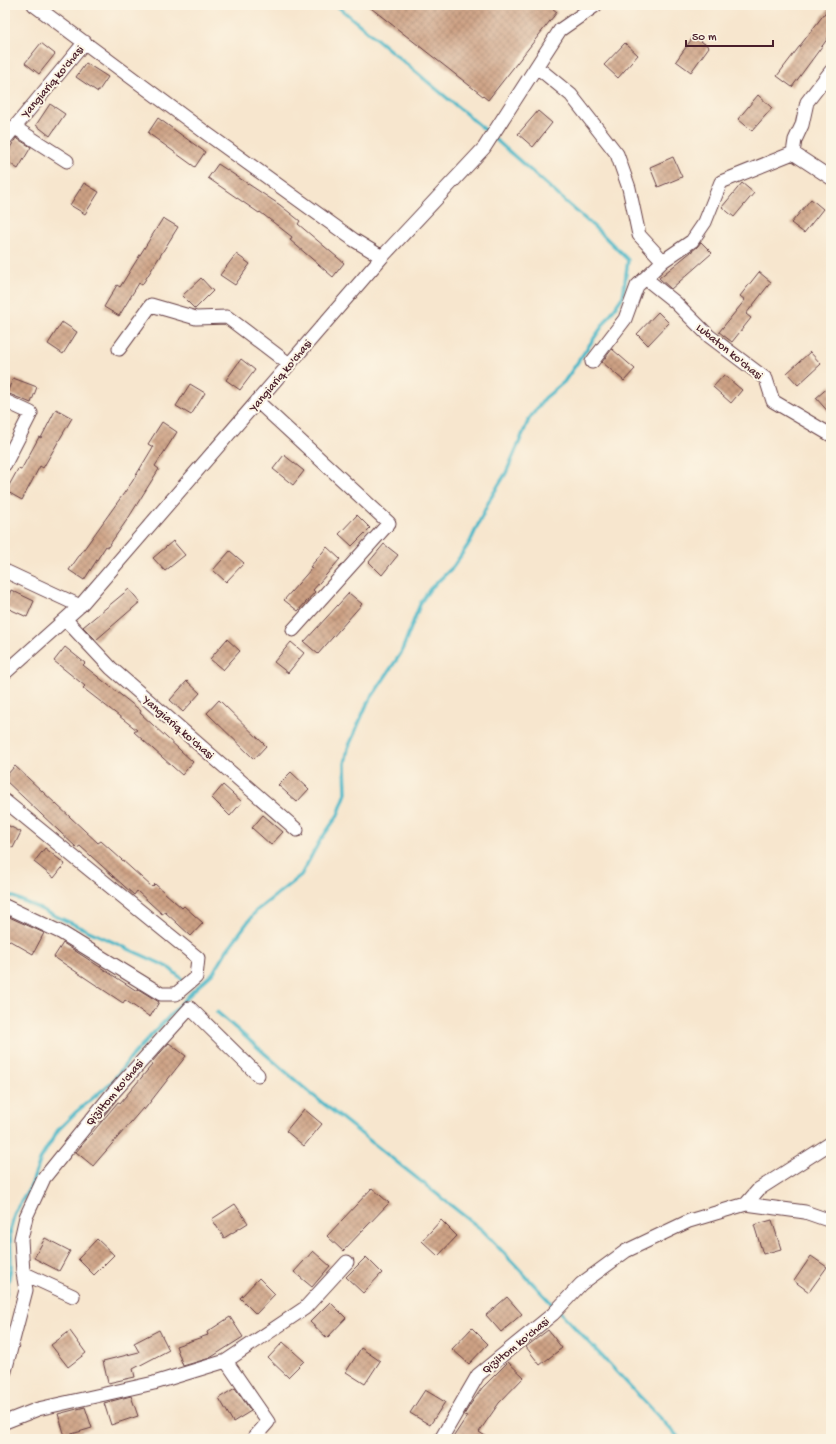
<svg xmlns="http://www.w3.org/2000/svg" width="836" height="1444" viewBox="0 0 836 1444" font-family="'Gochi Hand',sans-serif">
	<style>
		.lines { fill: none; stroke-linecap: round; stroke-linejoin: round }
		.stream { stroke: #4cb8c8; stroke-width: 3.5 }
		.building { fill: url(#building-cross-hatch) }
		.street-casing { stroke: #643d43; stroke-width: 15 }
		.street { stroke: #fff; stroke-width: 13 }
		.labels { text-anchor: middle; stroke-width: 4; stroke-linejoin: round; paint-order: stroke }
		.street-label { font-size: 12px; fill: #4a1f2b; stroke: #fcf5e5 }
	</style>
	<defs>
		<pattern id="building-cross-hatch" width="8" height="8" patternUnits="userSpaceOnUse"><rect width="8" height="8" fill="#cda184"/><path d="M0 0l8 8M0 8l8-8" fill="none" stroke="#a8836c"/></pattern>
	</defs>
	<rect width="100%" height="100%" fill="#fcf5e5"/>
	<filter id="ink" filterUnits="userSpaceOnUse"><feTurbulence type="fractalNoise" baseFrequency=".025" numOctaves="2"/><feDisplacementMap in="SourceGraphic" scale="8" xChannelSelector="R" yChannelSelector="G"/><feConvolveMatrix kernelMatrix="1 2 1 2 8 2 1 2 1" color-interpolation-filters="sRGB"/></filter>
	<filter id="wash" filterUnits="userSpaceOnUse"><feTurbulence type="fractalNoise" baseFrequency=".012" numOctaves="4" result="noise"/><feDisplacementMap in="SourceGraphic" scale="16" xChannelSelector="R" yChannelSelector="G"/><feGaussianBlur stdDeviation="0.9" result="paint"/><feColorMatrix in="noise" values="0 0 0 0 0 0 0 0 0 0 0 0 0 0 0 0 0 1.4 0 .05"/><feComposite in="paint" operator="in"/></filter>
	<g filter="url(#wash)">
		<rect width="100%" height="100%" fill="#f7e6ce"/>
		<g class="lines">
			<path class="stream" d="M336 5 490 134
				M5 893 168 967 183 980
				M217 1012 310 1093 482 1230 555 1307
				M5 1299 11 1266 10 1230 15 1212 31 1186 41 1158 58 1130 76 1112 112 1082 131 1057 194 990 213 973 227 950 256 911 301 875 319 842 338 815 346 793 345 764 348 748 367 704 401 653 421 602 430 589 453 567 470 542 490 499 506 473 529 419 545 398 564 382 623 296 628 260 602 234 494 138
				M560 1312 680 1439"/>
		</g>
		<g id="blocks">
			<path class="building" d="M367 5H548L557 12 488 100Z
				M831 5V34L792 87 777 76Z
				M694 36 709 47 691 72 676 61Z
				M41 43 55 54 39 74 25 63Z
				M625 43 638 55 618 78 604 65Z
				M86 63 108 77 98 92 76 77Z
				M758 95 772 108 752 131 738 119Z
				M50 104 65 114 50 136 36 125Z
				M538 111 552 123 533 147 518 134Z
				M158 118 205 152 195 167 148 133Z
				M16 138 31 147 18 169 5 160V156Z
				M673 157 682 177 658 187 650 167Z
				M218 164 280 205 300 221 298 224 344 263 333 277 290 240 292 237 260 212 259 213 208 178Z
				M84 183 99 192 85 214 70 205Z
				M742 183 754 193 734 217 722 207Z
				M811 199 823 209 804 233 791 223Z
				M163 218 178 227 142 285 139 283 119 316 104 307 117 285 120 287Z
				M701 242 712 253 671 289 659 278 697 247Z
				M236 254 250 264 235 285 220 275Z
				M759 272 771 282 746 314 751 318 732 342 719 332 745 300 740 296Z
				M201 278 213 291 195 309 182 296Z
				M658 312 669 323 648 345 637 334Z
				M62 322 77 332 63 354 48 344Z
				M612 349 635 369 624 381 602 362Z
				M810 352 821 364 798 385 787 373Z
				M241 359 255 370 240 390 226 380Z
				M724 375 742 390 731 403 713 387Z
				M13 378 37 387 31 403 7 393Z
				M190 384 205 393 191 415 176 406Z
				M831 385V415L816 398Z
				M56 409 72 418 43 468 40 466 22 500 6 491 18 469 21 470 39 437 41 438Z
				M162 422 177 432 155 466 159 469 129 517 108 547 106 546 84 580 69 570 132 482 153 447 148 444Z
				M284 455 304 471 293 485 273 469Z
				M357 515 370 528 352 546 339 534Z
				M173 541 185 555 165 571 153 558Z
				M384 544 398 555 382 575 369 562Z
				M327 547 340 559 313 590 315 592 298 611 284 600 312 568 310 567Z
				M230 551 244 563 226 582 213 570Z
				M129 589 140 602 96 640 83 627Z
				M11 590 34 601 27 617 5 607Z
				M349 593 362 604 318 654 304 642Z
				M227 639 240 651 223 670 210 659Z
				M291 642 304 653 288 673 274 662Z
				M65 647 85 663 83 665 141 711 140 713 193 762 182 775 134 732 137 730 83 688 85 686 54 661Z
				M187 681 200 693 183 712 170 700Z
				M219 700 266 746 254 759 207 713Z
				M15 766 98 843 101 841 152 887 155 884 182 908 184 906 203 923 191 936 165 912 162 914 137 891 134 895 80 846 77 848 5 780V777Z
				M291 772 309 789 297 802 278 785Z
				M223 785 242 802 230 816 212 798Z
				M263 815 283 832 271 845 252 828Z
				M5 824 21 832 13 848 5 844Z
				M45 848 65 864 54 878 34 862Z
				M7 916 44 933 33 954 5 938V919Z
				M63 943 137 991 138 989 159 1002 150 1017 125 1000 123 1003 54 957Z
				M169 1043 186 1056 144 1110 143 1108 93 1166 76 1152 118 1102 120 1103 152 1065 151 1063Z
				M304 1109 322 1124 304 1146 286 1131Z
				M372 1188 389 1203 343 1251 327 1236Z
				M235 1204 248 1223 224 1238 212 1219Z
				M441 1220 457 1236 438 1256 422 1241Z
				M772 1220 781 1249 763 1254 754 1225Z
				M45 1238 70 1251 59 1271 34 1258Z
				M97 1239 114 1255 94 1275 78 1259Z
				M313 1251 330 1266 312 1287 294 1272Z
				M811 1256 827 1267 809 1292 794 1281Z
				M366 1257 382 1273 363 1293 346 1277Z
				M259 1278 275 1294 256 1314 240 1298Z
				M507 1297 522 1314 501 1332 486 1315Z
				M330 1302 346 1318 327 1338 310 1322Z
				M230 1317 243 1337 210 1358 183 1366 176 1346 208 1335 207 1332Z
				M472 1328 488 1344 469 1364 452 1349Z
				M159 1330 169 1350 133 1369 135 1377 108 1383 103 1361 139 1352 134 1343Z
				M548 1330 562 1348 540 1365 526 1347Z
				M70 1331 86 1353 68 1367 51 1345Z
				M283 1342 304 1361 288 1377 268 1358Z
				M361 1348 380 1361 365 1384 346 1372Z
				M508 1362 524 1377 499 1403 479 1432 490 1439H452L467 1416 464 1415 470 1405 482 1388Z
				M235 1388 251 1411 233 1422 219 1398Z
				M425 1390 445 1402 430 1425 410 1413Z
				M131 1396 138 1416 111 1425 104 1403Z
				M85 1407 92 1428 65 1436 58 1414Z"/>
		</g>
	</g>
	<g filter="url(#ink)">
		<use href="#blocks" fill-opacity="0" stroke="#643d43" stroke-width="1"/>
		<g class="lines">
			<g class="street-casing">
				<path id="street" d="M34 5 206 133 354 240 382 257
					M537 67 571 95 617 154 629 188 639 235 663 261
					M14 127 67 161
					M5 139 85 42
					M793 153 795 140 802 125 807 102 831 71
					M793 153 831 178
					M645 278 675 302 709 336 766 379 773 401 831 435
					M119 349 151 305 196 318 227 317 289 364
					M592 362 625 319 637 286 663 261 692 241 705 222 721 182 793 153
					M5 401 31 413 5 464
					M257 401 389 523 293 630
					M5 571 80 606
					M66 620 111 668 297 830
					M5 673 80 606 382 257 484 148 560 30 596 5
					M5 801 198 958 196 977 176 994H161L62 933 5 906
					M746 1204 805 1212 831 1221
					M23 1273 73 1296
					M226 1361 268 1422 253 1439
					M5 1371 26 1290 23 1273 21 1239 26 1217 44 1178 112 1094 190 1008 258 1075
					M5 1422 38 1409 154 1383 226 1361 305 1308 347 1262
					M441 1439 478 1375 553 1314 581 1284 626 1251 689 1221 746 1204 759 1189 831 1143"/>
			</g>
			<use href="#street" class="street"/>
		</g>
	</g>
	<g class="labels">
		<g class="street-label">
			<text transform="translate(52 81) rotate(-50)" y="4">Yangiariq ko'chasi</text>
			<text transform="translate(730 351) rotate(39)" y="4">Lubaton ko'chasi</text>
			<text transform="translate(280 375) rotate(-50)" y="4">Yangiariq ko'chasi</text>
			<text transform="translate(179 727) rotate(41)" y="4">Yangiariq ko'chasi</text>
			<text transform="translate(114 1092) rotate(-50)" y="4">Qiziltom ko'chasi</text>
			<text transform="translate(515 1345) rotate(-39)" y="4">Qiziltom ko'chasi</text>
		</g>
	</g>
	<rect width="836" height="1444" fill="none" stroke="#fcf5e5" stroke-width="20"/>
	<path d="M686 40v6h87v-6" fill="none" stroke="#4a1f2b" stroke-width="2"/>
	<text x="692" y="40" font-size="12" fill="#4a1f2b" stroke="#fcf5e5" stroke-width="3" paint-order="stroke">50 m</text>
</svg>
